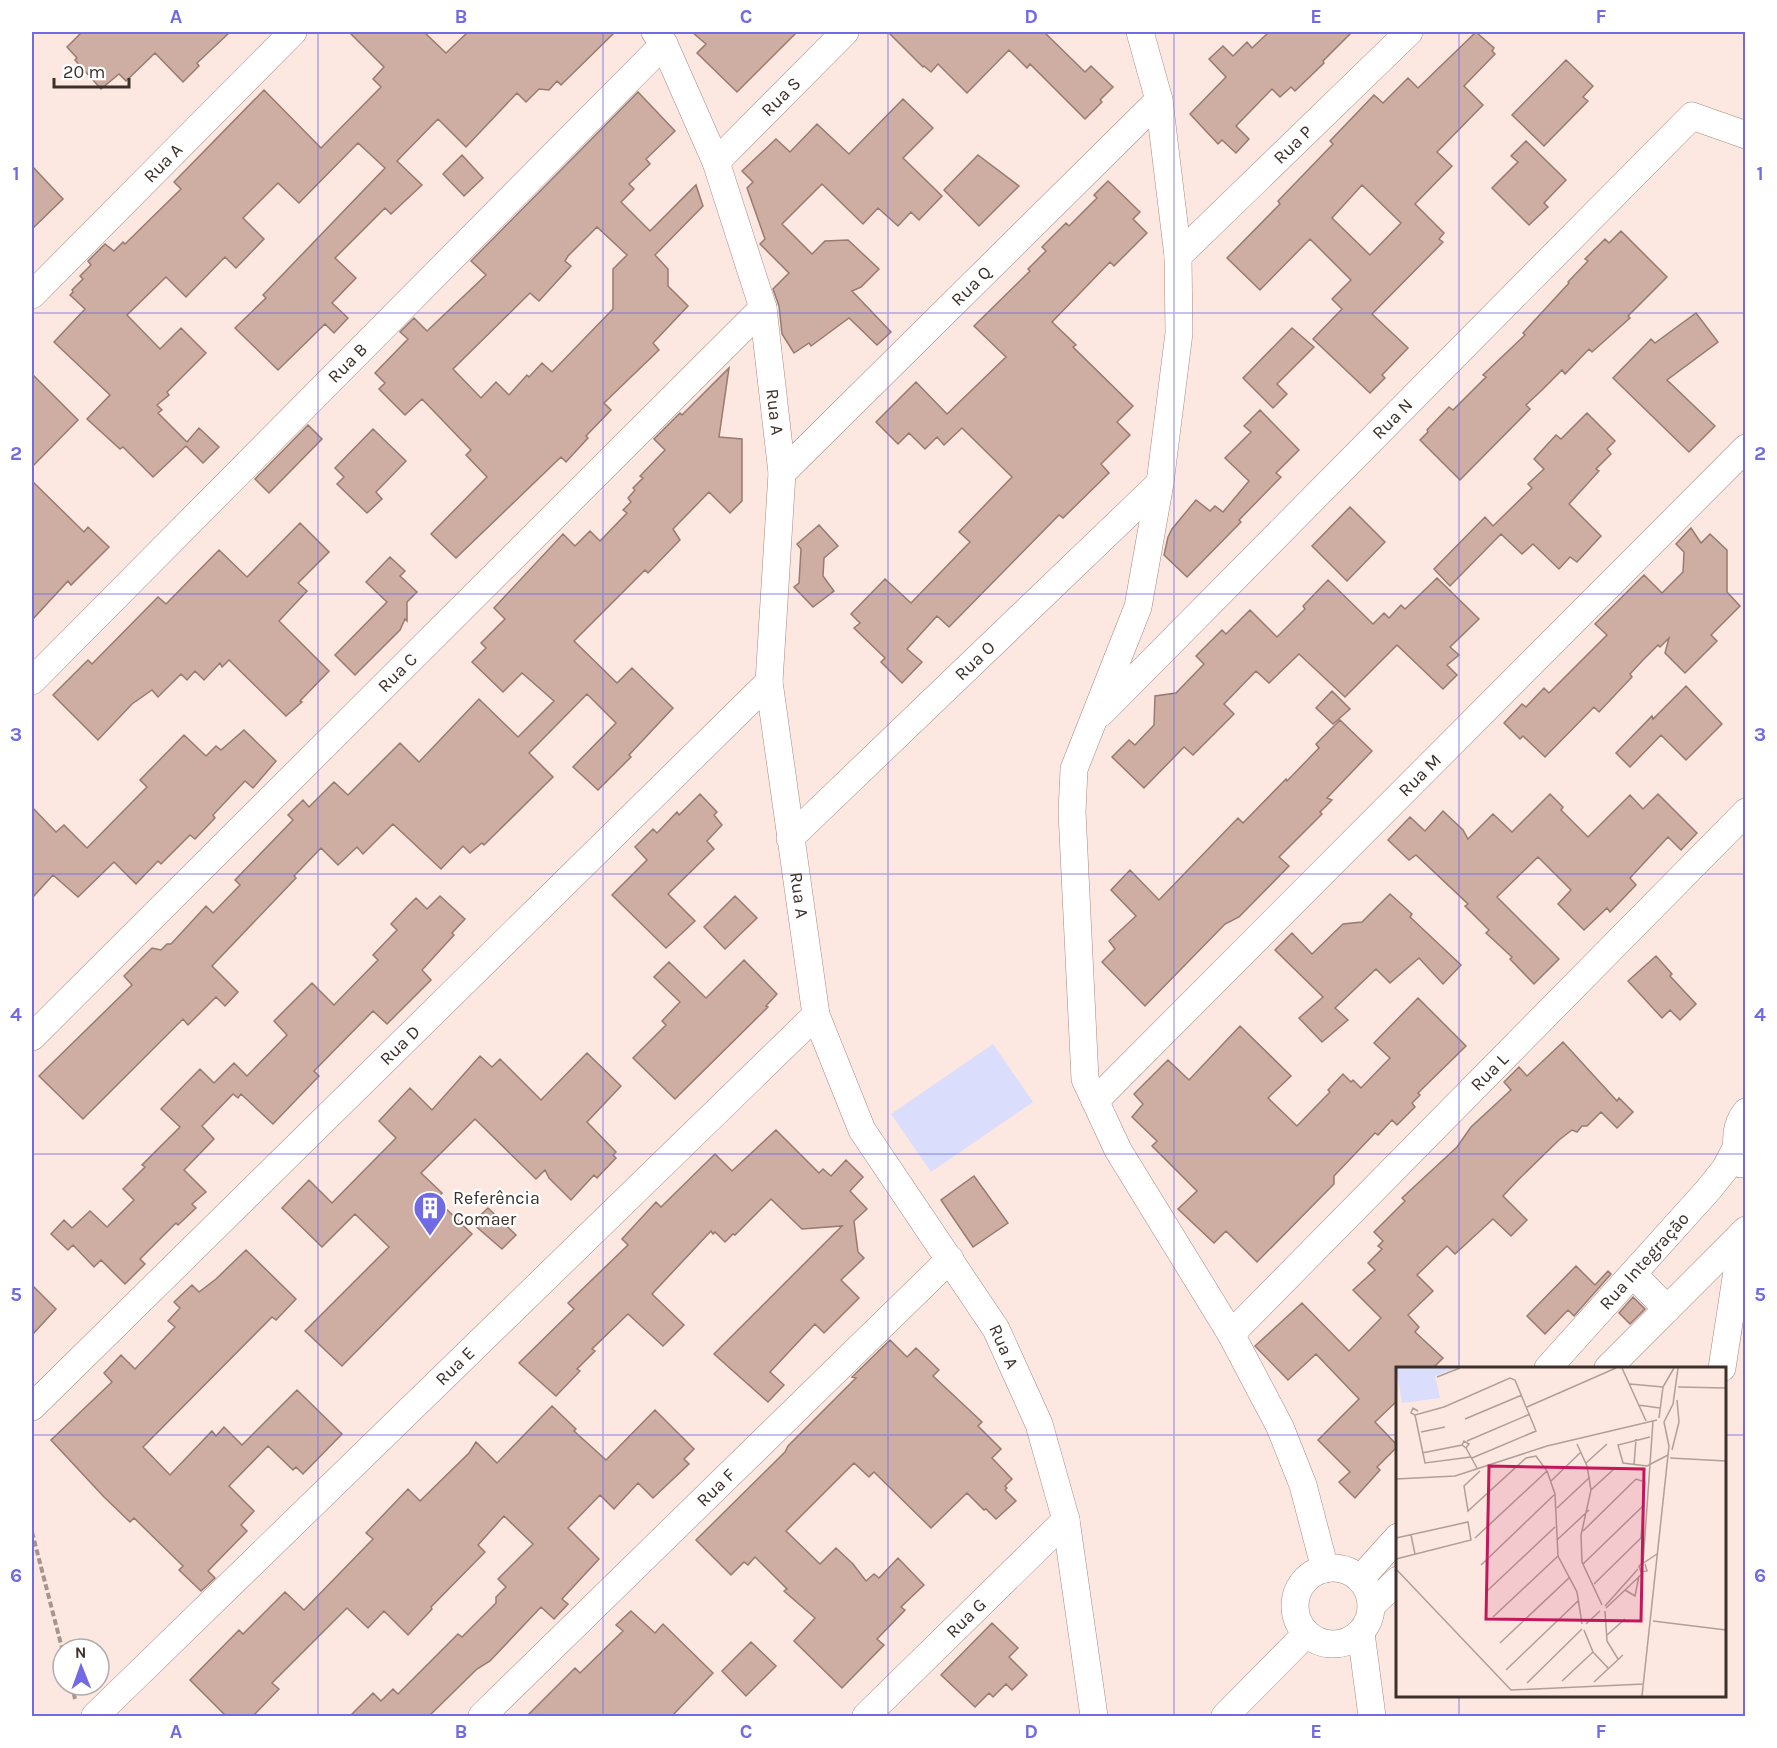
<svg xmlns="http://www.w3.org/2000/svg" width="1777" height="1748" viewBox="0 0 1777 1748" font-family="Karla,sans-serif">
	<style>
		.green { fill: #daddfb }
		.building { fill: #ceaea3; stroke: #987a6f; stroke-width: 1.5; fill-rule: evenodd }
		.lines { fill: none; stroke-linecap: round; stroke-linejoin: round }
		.street-casing { stroke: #a6887d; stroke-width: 28 }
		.path { stroke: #a6958f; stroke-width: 4; stroke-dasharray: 6 3; stroke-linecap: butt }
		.street { stroke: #fff; stroke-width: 27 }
		.grid { fill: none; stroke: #706ae5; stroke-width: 1.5; stroke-opacity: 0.55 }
		.labels { text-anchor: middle; stroke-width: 4.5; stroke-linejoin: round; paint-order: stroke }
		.street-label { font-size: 18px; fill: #3c302b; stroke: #fff }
		.poi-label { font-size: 18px; fill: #3c302b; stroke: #fff; text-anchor: start }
		.inset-road { fill: none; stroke: #b09e98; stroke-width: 1.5 }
		.view { fill: #c2185b; fill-opacity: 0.15; stroke: #c2185b; stroke-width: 3 }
		.inset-edge { fill: none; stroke: #3c302b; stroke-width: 3 }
		.neatline { fill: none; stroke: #706ae5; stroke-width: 2 }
		.grid-label { font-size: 20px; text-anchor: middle; font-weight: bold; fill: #706ae5 }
	</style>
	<rect width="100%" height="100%" fill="#fde8e1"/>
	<path class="green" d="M993 1044 1033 1102 931 1172 891 1114Z"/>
	<path class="building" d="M82 32H230L197 63 199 66 183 82 155 53 126 81 119 74 101 89 75 60 77 58 67 47Z
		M349 32H424L446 53 468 32H615L561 85 557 81 549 90 539 89 526 102 517 93 466 147 438 119 397 161 422 185 391 214 385 208 335 258 356 278 332 303 348 318 334 333 325 324 278 370 235 328 266 298 263 295 385 168 358 143 299 203 278 183 243 218 264 239 236 268 225 257 186 297 166 277 127 315 160 349 181 328 206 353 167 392 169 395 157 405 162 410 158 413 187 442 199 428 219 447 203 463 186 446 153 477 123 447 120 449 87 419 110 395 54 342 85 309 70 295 73 292 72 290 83 279 80 276 91 265 88 261 105 244 114 251 123 242 125 244 181 189 174 182 264 90 321 148 381 87 373 79 384 67Z
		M692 32H797L737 92 697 53 706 44Z
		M888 32H1044L1085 72 1091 66 1113 87 1100 100 1102 102 1085 119 1030 64 1027 68 1009 50 967 93 938 64 931 72 924 66 923 67Z
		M1269 32H1352L1323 61 1324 63 1295 91 1291 87 1280 97 1272 89 1236 126 1249 139 1236 153 1222 140 1218 144 1190 114 1226 77 1209 59 1223 46 1233 56 1247 42 1252 48Z
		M1476 32 1494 48 1492 51 1495 54 1464 86 1483 105 1437 152 1452 166 1415 204 1444 233 1439 239 1443 242 1372 314 1408 348 1382 375 1385 378 1370 393 1313 339 1342 309 1332 299 1351 280 1310 239 1260 290 1227 258 1280 204 1278 201 1333 144 1330 141 1374 95 1383 103 1408 78 1418 88ZM1362 185 1401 223 1370 255 1332 218Z
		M1566 60 1593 86 1583 97 1588 101 1544 146 1512 115Z
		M638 92 675 131 646 159 650 164 629 184 634 189 621 202 650 231 696 185 703 206 655 255 668 269V286L688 306 653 343 659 350 604 403 611 410 586 436 588 438 566 462 561 457 456 558 431 534 487 477 466 455 471 450 422 399 405 415 379 389 385 383 375 373 408 339 400 332 414 318 427 331 486 275 471 261ZM597 227 627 255 613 269V309L552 372 542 363 529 377 527 375 509 395 496 382 481 398 453 369 530 293 539 301 571 266 565 261 568 256Z
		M903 99 933 128 903 158 942 196 919 220 911 212 898 226 878 208 863 224 822 184 782 224 812 254 825 241 848 240 879 269 861 287 852 291 891 332 877 345 849 318 811 346 809 343 794 353 782 334 779 306 773 289 789 273 760 244 765 239 747 188 753 182 742 171 776 139 790 152 817 124 849 154Z
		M1526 141 1566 180 1544 203 1548 207 1529 225 1492 188 1518 162 1511 156Z
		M462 155 483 178 464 196 443 174Z
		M978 155 1019 186 979 226 944 190Z
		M32 166 63 199 32 229Z
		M1108 181 1140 212 1133 219 1147 233 1114 266 1110 262 1052 322 1076 345 1073 347 1133 406 1117 422 1130 435 1101 464 1109 473 1063 518 1059 515 949 627 937 616 907 649 922 662 902 683 881 662 885 658 854 628 860 623 851 614 885 579 911 603 970 542 959 532 1012 477 962 428 944 445 937 437 925 449 909 433 898 444 876 422 916 382 947 414 1006 357 974 326 1030 271 1028 269 1046 251 1042 247 1066 223 1069 226 1097 198 1094 195Z
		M1621 231 1667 277 1628 316 1630 318 1592 352 1589 349 1565 374 1562 370 1542 390 1526 405 1530 409 1460 480 1420 440 1428 432 1427 430 1449 407 1453 410 1486 377 1483 375 1525 335 1523 333 1569 283 1568 282 1588 261 1585 259 1605 239 1609 243Z
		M1696 313 1718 342 1667 380 1715 426 1689 452 1613 378 1651 339 1655 343Z
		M1292 328 1314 347 1277 384 1287 394 1273 408 1243 378Z
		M729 368 719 437 742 439V501L730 513 709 492 673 529 680 540 648 573 645 570 574 641 617 683 632 668 673 708 629 755 631 757 598 790 573 767 616 723 587 694 529 753 553 777 484 845 482 843 470 853 463 846 441 869 393 824 363 854 357 847 338 865 321 848 294 876 296 878 212 966 238 992 225 1006 216 997 188 1025 183 1019 83 1119 39 1076 132 985 124 976 152 948 161 950 167 944H171L206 906 213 913 240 885 235 880 293 820 288 815 303 800 309 807 334 782 348 795 400 743 419 762 479 699 518 737 554 701 522 673 503 692 472 662 486 648 481 643 505 619 494 608 563 534 575 546 590 531 600 541 627 513 623 510 631 502 628 498 635 490 633 488 643 478 640 476 665 450 654 439 680 413 682 415Z
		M32 374 78 420 32 467Z
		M1260 410 1299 450 1276 473 1281 477 1239 520 1241 522 1187 577 1164 555 1168 537 1172 529 1196 500 1210 511 1215 506 1223 512 1249 481 1225 458 1251 432 1244 426Z
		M1587 413 1615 441 1607 449 1611 454 1596 469 1599 471 1569 504 1601 536 1577 562 1570 557 1559 569 1533 544 1522 554 1501 534 1450 586 1434 569 1485 517 1493 526 1532 488 1528 484 1544 469 1534 459 1556 435 1561 439Z
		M308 425 322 439 269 493 255 479Z
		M373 429 406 461 376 492 382 499 367 513 337 484 344 477 335 468Z
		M32 481 84 532 88 527 109 547 71 585 68 581 32 620Z
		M1350 507 1385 542 1347 581 1312 546Z
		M300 523 329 552 298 583 307 591 279 621 329 671 300 701 302 702 286 716 229 660 222 667 220 663 204 680 195 671 187 680 181 674 158 697 152 690 132 704 98 740 53 695 88 660 92 664 158 597 166 604 219 550 247 577Z
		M819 525 838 546 824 558 823 576 834 591 813 607 794 587 799 583 801 549 797 544Z
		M1691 528 1701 543 1710 534 1727 550V592L1740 606 1711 635 1717 641 1685 673 1665 653 1669 638 1660 647 1658 645 1643 660 1630 674 1632 677 1599 712 1594 707 1545 757 1523 736 1520 739 1504 723 1522 704 1526 707 1544 688 1549 693 1607 635 1595 624 1644 575 1662 593 1683 572 1684 552 1676 544Z
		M390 557 405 571 400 576 417 592 407 602V621L405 619 400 630 355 675 335 655 387 602 366 582Z
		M1437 578 1479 619 1450 647 1459 655 1447 665 1457 675 1443 689 1397 645 1345 697 1299 654 1269 683 1256 671 1224 704 1234 714 1193 755 1184 747 1144 788 1112 757 1129 740 1135 745 1154 725 1155 696 1176 693 1204 664 1196 656 1222 630 1226 634 1250 610 1277 637 1305 609 1303 606 1328 580 1373 624 1384 613 1389 618 1401 605 1405 609Z
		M1686 686 1722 724 1686 760 1661 735 1630 767 1616 753 1652 716 1653 719Z
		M1332 691 1350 709 1333 724 1316 708Z
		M1340 720 1372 751 1327 798 1332 800 1320 812 1322 814 1279 857 1289 866 1239 917 1225 924 1145 1006 1102 962 1115 949 1109 941 1136 916 1111 890 1130 870 1159 900 1238 818 1243 823 1286 779 1287 781 1319 748 1316 744Z
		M244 730 276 761 253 788 245 781 213 815 215 818 195 839 190 835 161 864 158 861 136 884 114 862 78 897 53 875 32 898V807L56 832 64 825 87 848 147 787 140 780 184 735 206 756 216 746 221 750Z
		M700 794 717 812 714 815 722 825 707 841 714 849 668 894 695 921 666 948 612 895 647 860 635 847 653 829 657 833 677 812 679 815Z
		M1550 794 1563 807 1561 810 1588 837 1630 795 1643 809 1658 794 1697 833 1681 850 1668 837 1630 878 1636 885 1610 912 1607 908 1584 930 1558 904 1571 890 1538 857 1497 897 1559 959 1534 984 1510 959 1512 957 1486 933 1489 930 1465 906 1468 904 1416 855 1409 860 1388 840 1410 817 1425 831 1443 811 1463 830 1468 839 1493 814 1512 832Z
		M1390 894 1412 914 1410 917 1461 965 1443 984 1419 958 1390 983 1376 969 1335 1008 1348 1020 1322 1042 1299 1018 1323 997 1275 950 1292 933 1312 954 1343 924 1362 922Z
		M440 896 465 919 452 933 454 935 422 970 431 980 387 1024 373 1011 314 1071 319 1076 273 1124 241 1094 238 1098 233 1094 202 1126 214 1139 184 1170 206 1192 192 1204 196 1208 178 1225 176 1223 140 1259 145 1264 125 1284 101 1260 94 1267 73 1245 68 1250 51 1234 64 1220 72 1228 90 1211 107 1227 134 1200 123 1189 145 1167 142 1165 180 1127 161 1109 200 1069 214 1083 234 1063 247 1076 287 1035 274 1021 312 983 334 1005 378 960 373 955 397 930 391 924 407 907 416 898 427 909Z
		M735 896 757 918 725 949 704 927Z
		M1656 956 1672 974 1670 976 1696 1004 1680 1020 1670 1010 1662 1018 1628 981Z
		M744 960 777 994 766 1006 768 1007 675 1099 633 1058 666 1025 662 1021 680 1002 654 977 669 962 706 998Z
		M1418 998 1466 1046 1418 1093 1420 1095 1412 1103 1415 1107 1397 1125 1392 1120 1378 1135 1375 1133 1334 1176V1184L1257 1262 1226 1231 1214 1243 1178 1209 1197 1191 1152 1146 1157 1141 1132 1117 1143 1104 1134 1094 1168 1060 1189 1080 1240 1026 1291 1076 1268 1098 1297 1126 1330 1092 1328 1090 1343 1074 1351 1082 1353 1080 1361 1088 1390 1058 1374 1043Z
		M1563 1042 1617 1101 1619 1098 1633 1112 1617 1128 1601 1112 1587 1126H1582L1577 1132 1572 1130 1559 1140 1518 1180 1503 1196 1527 1220 1511 1236 1493 1219 1455 1254 1447 1246 1417 1275 1433 1291 1408 1315 1419 1327 1415 1332 1443 1358 1433 1368H1398V1400L1375 1422 1398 1446 1377 1467 1380 1470 1355 1498 1339 1482 1350 1472 1318 1440 1359 1399 1316 1354 1288 1380 1255 1346 1302 1303 1349 1351 1381 1318 1353 1290 1375 1270 1368 1263 1382 1249 1378 1246 1383 1241 1374 1232 1405 1201 1402 1198 1457 1147 1471 1127 1511 1090 1504 1082 1519 1067 1527 1076Z
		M587 1053 621 1086 587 1122 616 1152 613 1155 616 1158 597 1178 594 1175 571 1200 549 1178 545 1170 536 1179 475 1119 421 1173 442 1193 436 1199 472 1234 342 1366 305 1331 389 1247 355 1214 322 1247 282 1208 309 1180 332 1203 396 1138 379 1121 410 1088 432 1110 480 1056 492 1067 500 1059 541 1100Z
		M776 1130 819 1173 823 1169 831 1176 846 1160 863 1177 850 1191 867 1209 854 1221 858 1252 864 1258 841 1280 859 1298 824 1333 815 1324 770 1372 784 1385 768 1402 714 1354 842 1226 802 1229 771 1199 735 1235 733 1234 725 1242 715 1232 713 1234 711 1231 652 1294 684 1325 663 1346 628 1314 592 1349 595 1351 577 1369 580 1371 556 1396 519 1363 574 1309 568 1303 628 1245 622 1239 656 1202 661 1207 715 1154 732 1171Z
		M974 1176 1008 1223 973 1247 941 1200Z
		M488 1208 516 1235 502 1249 472 1223Z
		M246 1250 296 1299 276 1320 272 1317 143 1447 170 1475 212 1431 216 1436 224 1427 242 1445 297 1390 342 1434 303 1474 296 1467 293 1470 268 1446 229 1486 254 1511 241 1525 247 1531 208 1571 215 1578 201 1591 179 1570 183 1566 134 1518 130 1522 104 1497 51 1440 112 1382 104 1373 121 1355 135 1369 175 1327 168 1321 180 1308 174 1302 192 1285 199 1292 216 1279Z
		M1576 1266 1595 1285 1608 1271 1611 1274 1574 1316 1568 1310 1545 1334 1527 1316Z
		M32 1285 56 1309 32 1335Z
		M1633 1297 1645 1309 1630 1324 1619 1313Z
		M890 1340 907 1357 916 1348 939 1370 933 1376 982 1422 978 1426 1001 1449 992 1458 1012 1479 1005 1486 1007 1488 1005 1490 1016 1501 996 1519 986 1509 984 1510 967 1493 931 1528 874 1472 869 1477 854 1463 786 1531 820 1564 836 1548 853 1564 866 1581 874 1574 879 1578 898 1558 924 1585 901 1607 905 1610 877 1639 884 1645 842 1688 794 1641 815 1618 784 1591 787 1589 755 1557 748 1565 744 1562 731 1575 696 1540 785 1452 788 1446 856 1378 852 1377Z
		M552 1406 576 1429 574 1431 606 1460 655 1410 694 1449 684 1459 689 1464 653 1498 638 1483 614 1509 600 1495 568 1528 599 1559 562 1599 568 1604 554 1619 541 1607 490 1661 477 1669 429 1716H350L373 1693 381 1701 393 1689 398 1694 458 1634 462 1637 496 1603V1597L506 1587 498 1579 533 1544 504 1516 478 1545 485 1552 431 1607 432 1609 408 1635 384 1611 368 1628 347 1608 272 1683 279 1689 253 1716H226L190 1680 239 1630 243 1634 285 1592 304 1610 373 1539 366 1533 408 1489 420 1501 469 1453 476 1442 497 1463Z
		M631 1611 655 1633 663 1624 713 1673 672 1716H527L575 1668 580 1673 623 1631 616 1625Z
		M992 1623 1018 1648 1009 1657 1027 1675 1012 1690 1006 1684 993 1697 989 1693 975 1707 941 1675Z
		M751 1642 776 1666 746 1696 722 1671Z"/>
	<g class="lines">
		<g class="street-casing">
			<g id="street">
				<path id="s1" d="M655 32 664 44 716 162 763 308 782 473 769 682 816 1015 862 1130 996 1329 1039 1424 1066 1520 1094 1716"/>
				<path d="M1140 32 1159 100 1178 256 1179 333 1160 483 1138 607 1074 769 1072 812 1085 1079 1118 1150 1231 1334 1280 1427 1303 1485 1325 1569"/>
				<path id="s2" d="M716 162 845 32"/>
				<path id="s3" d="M1178 256 1409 32"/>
				<path id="s4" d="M32 295 293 32"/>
				<path id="s5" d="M782 473 1159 100"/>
				<path id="s6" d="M32 681 664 44"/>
				<path id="s7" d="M1101 713 1692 116 1746 135"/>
				<path id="s8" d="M790 838 1160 483"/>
				<path id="s9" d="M32 1037 763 308"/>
				<path id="s10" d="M1095 1101 1746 448"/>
				<path d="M1741 1164C1735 1146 1733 1128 1746 1112"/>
				<path d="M1633 1274 1667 1309"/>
				<path id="s11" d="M1231 1334 1746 812"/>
				<path id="s12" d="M1548 1368 1709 1189 1725 1169 1736 1148"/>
				<path d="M1608 1368 1746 1230"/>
				<path d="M1722 1368 1743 1233"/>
				<path id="s13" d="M32 1407 769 682"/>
				<circle cx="1333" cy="1606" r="38"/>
				<path d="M1361 1578 1398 1537"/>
				<path d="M1372 1605 1398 1580"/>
				<path d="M1361 1633 1372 1716"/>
				<path id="s14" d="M95 1716 816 1015"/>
				<path id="s15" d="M482 1716 950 1259"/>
				<path id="s16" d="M866 1716 1066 1520"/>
				<path d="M1225 1716 1306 1634"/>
			</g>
		</g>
		<path class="path" d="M32 1532 63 1652
			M72 1685 75 1699"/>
		<use href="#street" class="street"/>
	</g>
	<path class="grid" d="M318 32V1716M603 32V1716M888 32V1716M1174 32V1716M1459 32V1368M32 313H1746M32 594H1746M32 874H1746M32 1154H1746M32 1435H1398M1724 1435H1746M1459 1696V1716"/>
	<defs>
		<g id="building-pin" transform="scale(1.725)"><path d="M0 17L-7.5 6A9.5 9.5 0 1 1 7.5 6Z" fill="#706ae5" stroke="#fff"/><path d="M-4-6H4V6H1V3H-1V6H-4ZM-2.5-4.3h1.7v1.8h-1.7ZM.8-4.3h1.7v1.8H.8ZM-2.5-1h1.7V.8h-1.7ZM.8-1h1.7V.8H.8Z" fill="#fff"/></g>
	</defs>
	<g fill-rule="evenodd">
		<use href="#building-pin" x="430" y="1208"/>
	</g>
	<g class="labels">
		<g class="street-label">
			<text dy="6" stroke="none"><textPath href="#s2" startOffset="92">Rua S</textPath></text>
			<text dy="6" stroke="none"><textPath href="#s3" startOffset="160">Rua P</textPath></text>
			<text dy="6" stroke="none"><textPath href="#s4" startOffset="186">Rua A</textPath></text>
			<text dy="6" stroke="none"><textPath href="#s5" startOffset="266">Rua Q</textPath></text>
			<text dy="6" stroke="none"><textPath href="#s6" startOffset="448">Rua B</textPath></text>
			<text dy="6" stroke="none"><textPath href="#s1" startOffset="402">Rua A</textPath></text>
			<text dy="6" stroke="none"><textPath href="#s7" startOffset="414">Rua N</textPath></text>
			<text dy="6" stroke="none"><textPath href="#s8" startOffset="256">Rua O</textPath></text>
			<text dy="6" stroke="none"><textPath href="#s9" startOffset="516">Rua C</textPath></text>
			<text dy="6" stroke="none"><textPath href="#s10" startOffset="460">Rua M</textPath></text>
			<text dy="6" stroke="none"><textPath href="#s1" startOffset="888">Rua A</textPath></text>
			<text dy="6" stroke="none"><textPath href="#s13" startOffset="516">Rua D</textPath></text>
			<text dy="6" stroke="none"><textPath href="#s11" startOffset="368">Rua L</textPath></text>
			<text dy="6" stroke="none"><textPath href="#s12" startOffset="144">Rua Integração</textPath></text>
			<text dy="6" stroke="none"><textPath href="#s1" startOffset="1392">Rua A</textPath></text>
			<text dy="6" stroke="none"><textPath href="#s14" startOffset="502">Rua E</textPath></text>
			<text dy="6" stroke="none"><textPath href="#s15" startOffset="327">Rua F</textPath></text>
			<text dy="6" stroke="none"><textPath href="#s16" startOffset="140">Rua G</textPath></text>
		</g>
		<g class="poi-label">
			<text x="453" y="1204">Referência<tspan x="453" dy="21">Comaer</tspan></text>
		</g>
	</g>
	<g transform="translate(1396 1367)">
		<rect width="330" height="330" fill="#fde8e1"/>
		<path d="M0 1H58V2L39 9 44 31 6 36Z" fill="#daddfb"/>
		<path class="inset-road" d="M226 1 250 54M41 10 64 1M234 17 267 20M282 20 330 21M242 38 264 41M131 40 220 1M22 44 17 41 15 46 19 48 48 40 114 11 119 13 140 64 76 91M19 48 29 96 75 90M263 51 267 20 278 1M69 52 126 28M25 65 49 60M254 70 222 78 227 96 251 99 272 88M71 74 134 47M181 77 191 99 195 123 185 168 186 195 206 238M70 81 81 101M276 83 283 55 281 33M26 86 66 78 68 74 73 77 70 81 66 78M274 91 330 94M190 96 211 77M238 98 240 72M84 104 68 119 72 144 130 91 140 89 151 104 159 127 162 189 181 225 186 257M0 112 59 109 151 79 261 53M155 114 185 85M195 123 218 102M161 141 194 110M187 164 240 112 249 115 245 171 198 217M15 168 19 187M0 171 72 155 75 173 0 192M79 171 151 104M161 173 193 143M187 197 248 138M247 197 257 54M249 197 251 204 245 205 243 199 261 187M85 198 158 128M0 202 115 323 248 317M229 223 239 229 243 209M91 224 159 160M209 239 242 202M210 241 247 206M209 244 211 274 222 292M97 250 162 189M257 254 330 263M190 257 204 244M188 263 197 285 212 301M211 268 229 252M104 276 174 210M110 303 183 233M166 314 197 285M198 315 227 288M131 316 186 262M246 329 273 79 268 55 277 37 282 1"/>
		<path class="view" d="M93 99 248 102 245 254 90 252Z"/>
		<rect width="330" height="330" class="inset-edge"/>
	</g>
	<rect width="1777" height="1748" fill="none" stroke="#ffffff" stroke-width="66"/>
	<g transform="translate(81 1667) rotate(359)"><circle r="28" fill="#ffffff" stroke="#b1acaa" stroke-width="1.5"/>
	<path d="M0-4.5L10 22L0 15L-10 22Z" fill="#706ae5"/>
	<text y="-9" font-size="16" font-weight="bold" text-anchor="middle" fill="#3c302b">N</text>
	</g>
	<path d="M54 78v9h75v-9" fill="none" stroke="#3c302b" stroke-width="3"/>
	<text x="63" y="78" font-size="18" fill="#3c302b" stroke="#ffffff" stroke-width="4.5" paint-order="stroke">20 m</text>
	<rect x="33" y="33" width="1711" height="1682" class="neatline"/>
	<g class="grid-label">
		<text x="176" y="23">A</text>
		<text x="461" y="23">B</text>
		<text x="746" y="23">C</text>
		<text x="1031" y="23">D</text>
		<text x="1316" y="23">E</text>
		<text x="1601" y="23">F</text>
		<text x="16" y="180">1</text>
		<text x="1760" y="180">1</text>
		<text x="16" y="460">2</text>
		<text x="1760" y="460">2</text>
		<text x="16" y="741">3</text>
		<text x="1760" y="741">3</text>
		<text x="16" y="1021">4</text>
		<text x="1760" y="1021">4</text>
		<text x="16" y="1301">5</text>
		<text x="1760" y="1301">5</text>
		<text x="16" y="1582">6</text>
		<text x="1760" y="1582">6</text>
		<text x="176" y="1738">A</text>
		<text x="461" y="1738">B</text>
		<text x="746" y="1738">C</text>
		<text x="1031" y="1738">D</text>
		<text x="1316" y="1738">E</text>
		<text x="1601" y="1738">F</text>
	</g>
</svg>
